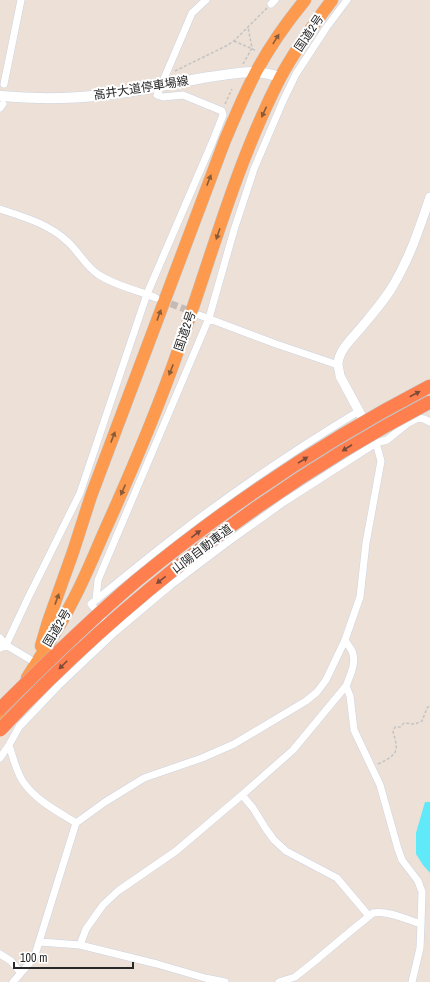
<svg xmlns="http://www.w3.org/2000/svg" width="430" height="982" viewBox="0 0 430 982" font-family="'Archivo Narrow','Noto Sans JP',sans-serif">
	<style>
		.water { fill: #5fe9f9 }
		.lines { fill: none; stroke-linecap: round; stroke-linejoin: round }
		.minor-tunnel { stroke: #c5bbb4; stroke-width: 7; stroke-dasharray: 7 3.5; stroke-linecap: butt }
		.minor-casing { stroke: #ccd4e3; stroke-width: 8 }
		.tertiary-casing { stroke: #ccd4e3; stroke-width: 10 }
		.secondary-casing { stroke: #ccd4e3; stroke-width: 11 }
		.trunk-casing { stroke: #c3c3c3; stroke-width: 13 }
		.path { stroke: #c3c3c3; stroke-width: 1.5; stroke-dasharray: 3 2; stroke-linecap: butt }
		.minor { stroke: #fff; stroke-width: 7 }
		.tertiary { stroke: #fff; stroke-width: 9 }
		.secondary { stroke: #fff; stroke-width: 10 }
		.trunk { stroke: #fe9a4d; stroke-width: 12 }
		.motorway-bridge-casing { stroke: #c3c3c3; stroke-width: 14; stroke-linecap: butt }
		.motorway-bridge { stroke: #ff7f4f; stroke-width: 13 }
		.oneway { fill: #885b39 }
		.oneway2 { fill: #7e4b38 }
		.labels { text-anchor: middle; stroke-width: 4; stroke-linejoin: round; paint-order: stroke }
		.street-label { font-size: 12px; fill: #282828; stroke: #fff }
	</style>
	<rect width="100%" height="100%" fill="#ece0d7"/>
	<path class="water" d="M425 802H430V873L423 865 416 854V833Z"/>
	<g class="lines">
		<path class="minor-tunnel" d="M161 300 195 313"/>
		<g class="minor-casing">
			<path id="minor" d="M271 4 275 0
				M4 84 21 0
				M0 108 3 104
				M0 209C24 217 49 224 68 242 79 252 86 267 99 275 116 286 137 290 156 298
				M199 315 276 344 338 365
				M96 600 98 580 209 318 234 230 254 169 283 101 296 74 326 28 347 0
				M110 627 91 604 96 600C124 577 152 554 181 532 238 488 298 448 359 411
				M0 638 6 645 36 663 39 665
				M0 648 6 645 28 598 47 560 80 493 147 294 212 143 223 115 222 111 183 95 163 97 157 95 192 13 206 0
				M346 686 350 696 354 730 380 785 398 849 402 860 418 881 422 892 421 924 420 948 412 982
				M9 745C13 757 16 772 24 783 37 801 57 811 76 823
				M0 758 9 745 19 727 58 686 115 632 171 585 228 542 284 502 376 443 387 440 408 423 418 418 424 419 430 422
				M242 795 253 808 266 829 274 840 286 851 337 878 369 916
				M40 942 80 945 157 964 205 978 225 982
				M80 945 86 929 103 905 118 891 176 851 242 795 293 750 346 686C350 676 357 662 352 651 350 647 347 644 345 640
				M0 954 11 961 21 973
				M13 982 34 958 76 823 105 802 144 778 202 758 234 744 306 701 317 692 326 680 345 640 360 597 366 543 381 461 376 443
				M279 982 295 977 315 961 352 930 373 913C387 910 408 920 421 924"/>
		</g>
		<g class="tertiary-casing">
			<path id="tertiary" d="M376 443 340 376C340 372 338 368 338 364 339 348 355 336 364 324 374 312 387 297 394 284 410 257 420 227 430 197"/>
		</g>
		<g class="secondary-casing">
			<path id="secondary" d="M0 96C34 99 69 99 103 95 139 91 174 83 209 77 224 75 239 72 254 72 263 72 272 75 281 77"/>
		</g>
		<g class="trunk-casing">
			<path id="trunk" d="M41 646 48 622 73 552 91 496 225 140C235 117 244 94 256 72 270 46 287 22 305 0
				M27 678C42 654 58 630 71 604 86 577 97 547 110 519 135 463 159 406 179 348 211 258 236 164 280 78 295 50 313 25 332 0
				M0 722 14 699"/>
		</g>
		<path class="path" d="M234 41 257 51
			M243 64 252 48 248 27
			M175 71 226 46 234 41 267 8
			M225 104 232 89
			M378 764C396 755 400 753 393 732L395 727H400L404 723 415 724 422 721 427 708 430 705"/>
		<use href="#minor" class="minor"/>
		<use href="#tertiary" class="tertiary"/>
		<use href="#secondary" class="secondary"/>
		<use href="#trunk" class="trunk"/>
		<g class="motorway-bridge-casing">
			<path id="motorway-bridge" d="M0 709C44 665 89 621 136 581 227 506 326 440 430 386
				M0 730C123 599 271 485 430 402"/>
		</g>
		<use href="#motorway-bridge" class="motorway-bridge"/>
	</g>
	<defs><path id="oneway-solid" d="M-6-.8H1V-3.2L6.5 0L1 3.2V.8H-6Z"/></defs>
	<g class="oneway">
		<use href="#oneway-solid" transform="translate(276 39) rotate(-58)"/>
		<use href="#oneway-solid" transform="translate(264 112) rotate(115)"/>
		<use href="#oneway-solid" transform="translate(209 180) rotate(-69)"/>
		<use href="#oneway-solid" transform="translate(218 234) rotate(109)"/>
		<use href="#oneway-solid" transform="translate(159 315) rotate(-70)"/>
		<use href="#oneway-solid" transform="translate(171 370) rotate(111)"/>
		<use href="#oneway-solid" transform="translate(113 437) rotate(-69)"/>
		<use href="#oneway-solid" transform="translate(123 490) rotate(114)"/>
		<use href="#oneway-solid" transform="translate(57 599) rotate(-70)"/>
	</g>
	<g class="oneway2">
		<use href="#oneway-solid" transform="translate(415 394) rotate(-28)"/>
		<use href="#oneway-solid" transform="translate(347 448) rotate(147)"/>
		<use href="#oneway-solid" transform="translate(303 460) rotate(-32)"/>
		<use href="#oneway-solid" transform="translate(196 534) rotate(-38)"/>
		<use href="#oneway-solid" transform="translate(161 580) rotate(142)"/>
		<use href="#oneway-solid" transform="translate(63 665) rotate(135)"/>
	</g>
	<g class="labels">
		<g class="street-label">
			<text transform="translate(309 33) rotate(-56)" y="4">国道2号</text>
			<text transform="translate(141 88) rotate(-9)" y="4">高井大道停車場線</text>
			<text transform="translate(185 331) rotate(-71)" y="4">国道2号</text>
			<text transform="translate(202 549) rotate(-37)" y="4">山陽自動車道</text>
			<text transform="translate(57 628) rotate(-59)" y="4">国道2号</text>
		</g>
	</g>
	<path d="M14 962v6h119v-6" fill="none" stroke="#282828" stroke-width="2"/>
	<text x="20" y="962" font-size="12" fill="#282828" stroke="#ffffff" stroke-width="3" paint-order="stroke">100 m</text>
</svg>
